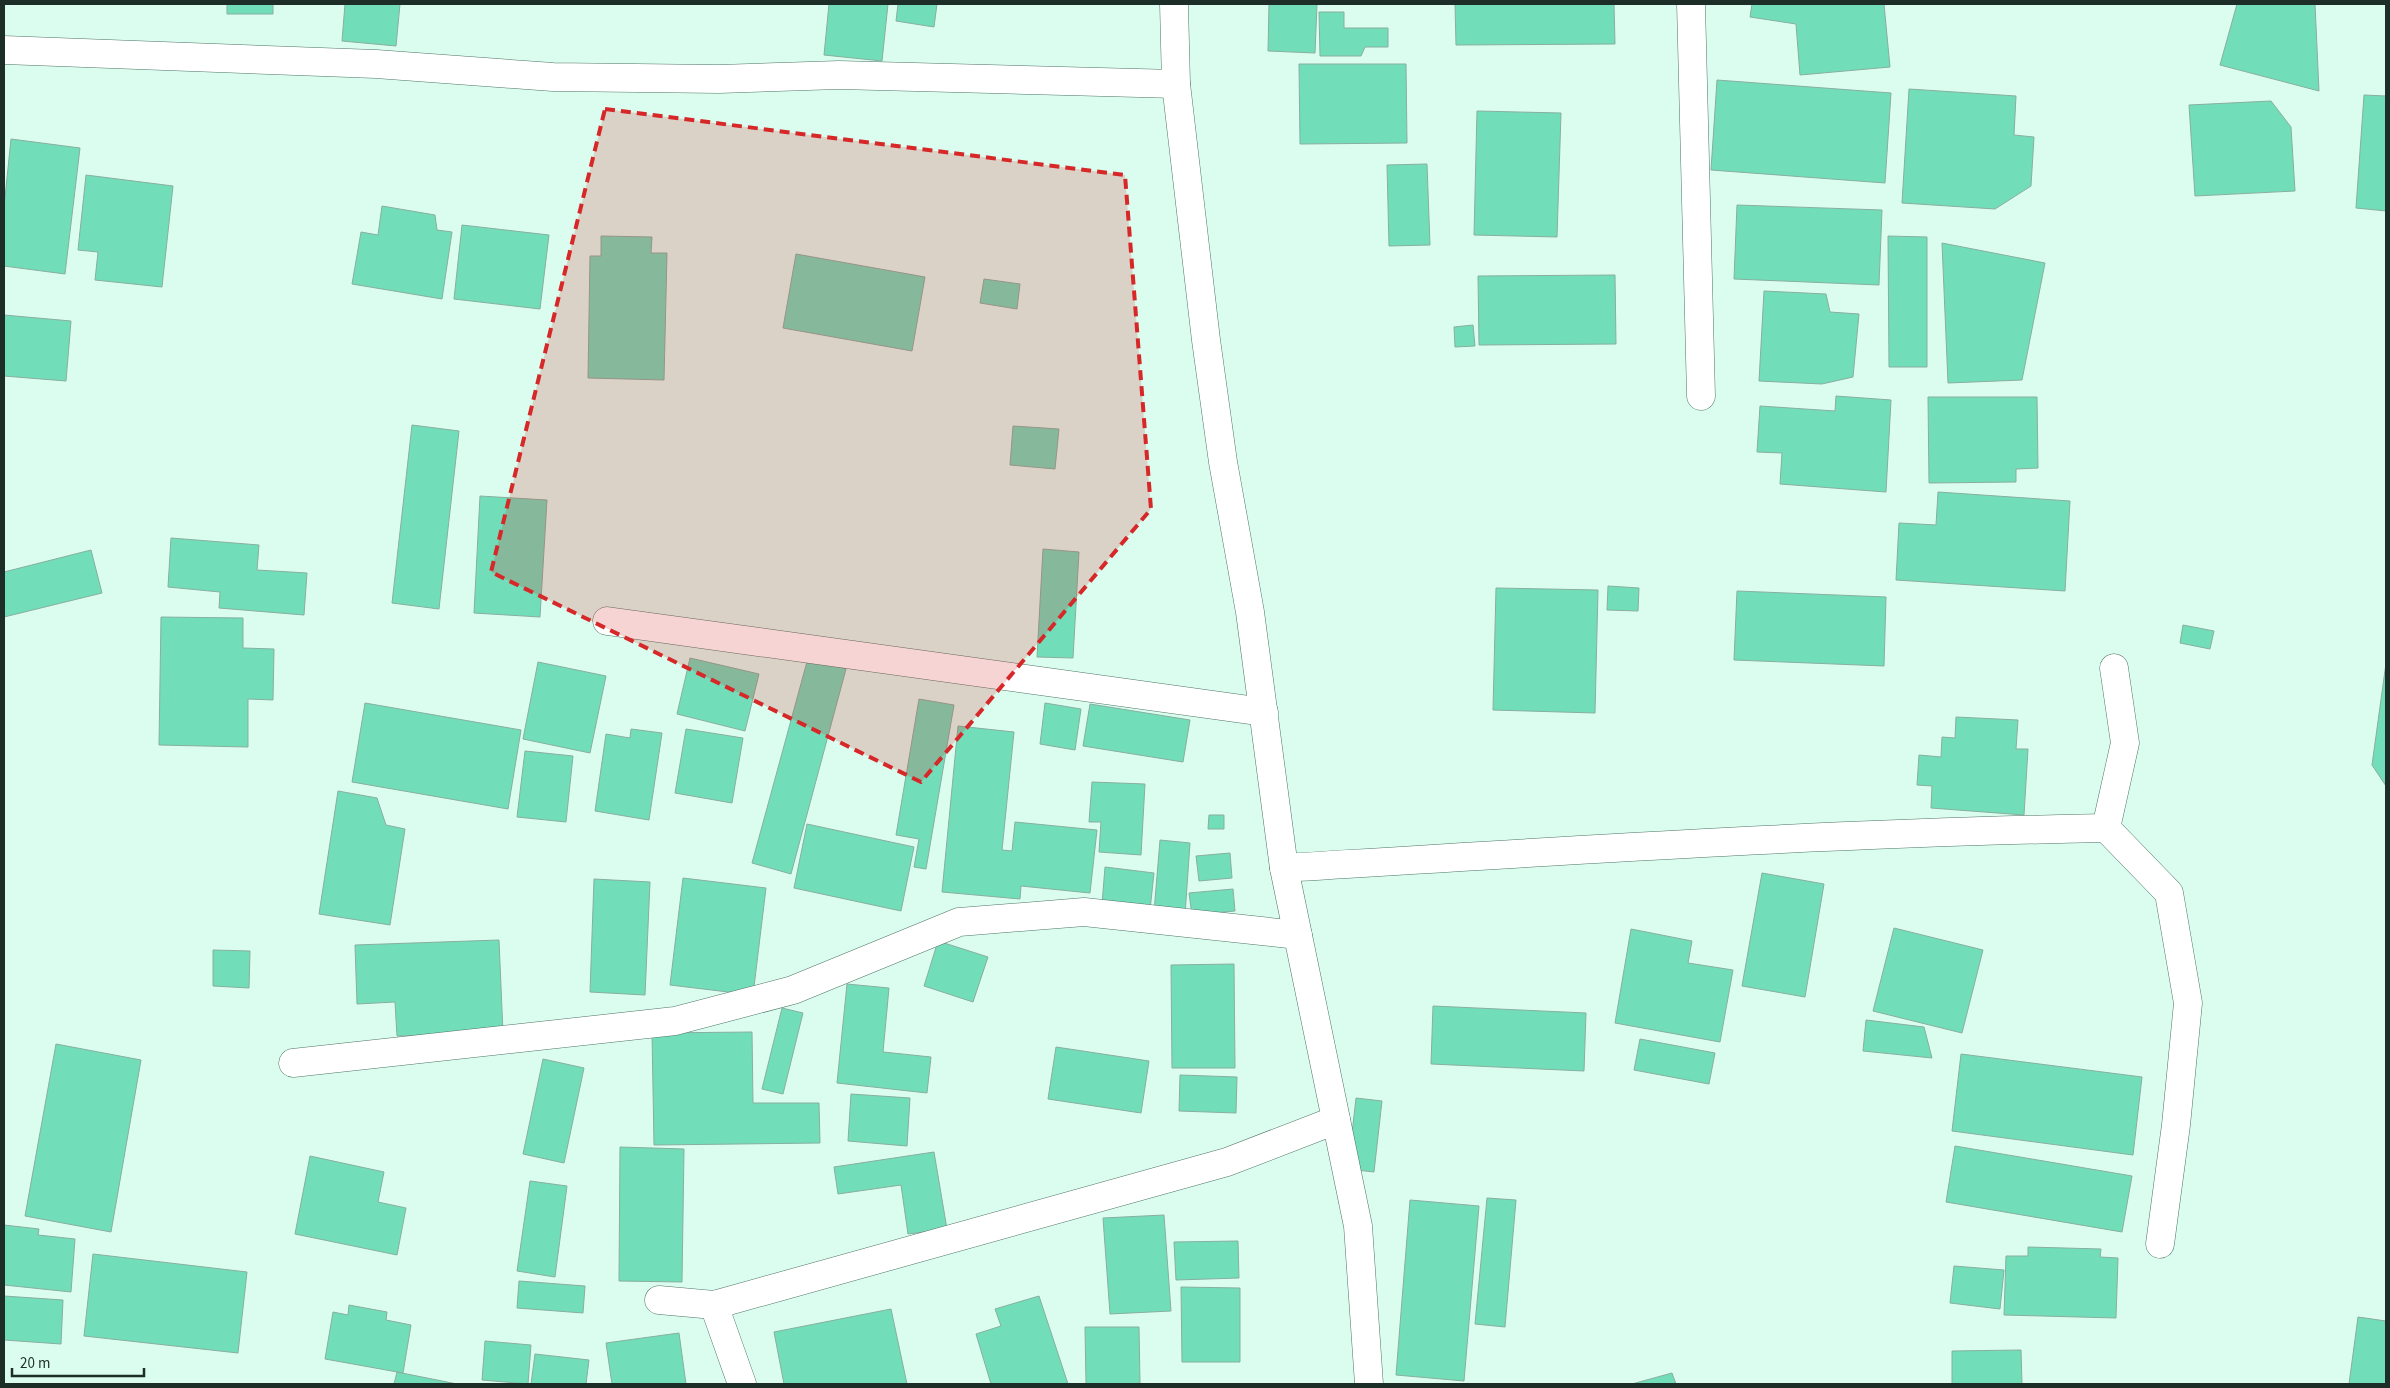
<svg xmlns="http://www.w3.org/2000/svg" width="2390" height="1388" viewBox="0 0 2390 1388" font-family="'Source Sans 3',sans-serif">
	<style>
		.building { fill: #72ddb9; stroke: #87afa0 }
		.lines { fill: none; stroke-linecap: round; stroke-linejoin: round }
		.minor-casing { stroke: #4f7567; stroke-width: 29 }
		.tertiary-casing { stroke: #4f7567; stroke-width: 29 }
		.minor { stroke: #fff; stroke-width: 28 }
		.tertiary { stroke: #fff; stroke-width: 28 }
		.marked { fill: #d62828; fill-opacity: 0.2; stroke: #d62828; stroke-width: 4; stroke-dasharray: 10 6; stroke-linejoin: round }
	</style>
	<rect width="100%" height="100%" fill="#dbfdef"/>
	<path class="building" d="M227 4H273V14H227Z
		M345 4H400L396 46 342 41Z
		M829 4H888L882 61 824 55Z
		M898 4H937L934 27 896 21Z
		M1269 4H1317L1315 53 1268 51Z
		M1455 4H1614L1615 44 1456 45Z
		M1752 4H1884L1890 67 1800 75 1796 24 1750 17Z
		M2237 4H2315L2319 91 2220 65Z
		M1319 12H1344V28H1388V47H1365L1361 56H1320Z
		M1299 64H1406L1407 143 1300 144Z
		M1717 80 1891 93 1885 183 1711 170Z
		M1909 89 2016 96 2014 135 2034 137 2031 186 1995 209 1902 203Z
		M2364 95 2386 96V211L2356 208Z
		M2271 101 2291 127 2295 191 2195 196 2189 105Z
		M1477 111 1561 113 1557 237 1474 235Z
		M11 139 80 148 65 274 4 266V207Z
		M1427 164 1430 245 1389 246 1387 165Z
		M86 175 173 186 162 287 95 280 98 252 78 250Z
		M1737 205 1882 210 1879 285 1734 279Z
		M382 206 435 215 437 230 452 232 442 299 352 284 361 232 378 235Z
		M462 225 549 235 540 309 454 299Z
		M601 236 652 237 651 253H667L664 380 588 378 590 256H601Z
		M1888 236 1927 237V367H1889Z
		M1942 243 2045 263 2022 380 1948 383Z
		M796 254 925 277 912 351 783 328Z
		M1615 275 1616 344 1479 345 1478 276Z
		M984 279 1020 284 1017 309 980 303Z
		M1764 291 1826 294 1830 312 1859 314 1853 377 1822 384 1759 381Z
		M4 315 71 321 66 381 4 376Z
		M1473 325 1475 346 1455 347 1454 327Z
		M1836 396 1891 400 1886 492 1780 484 1782 453 1757 452 1760 406 1835 411Z
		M1928 397H2037L2038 468 2016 469V482L1929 483Z
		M412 425 459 431 439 609 392 603Z
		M1013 426 1059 429 1055 469 1010 465Z
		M1938 492 2070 501 2065 591 1896 580 1899 523 1936 525Z
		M480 496 547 500 540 617 474 613Z
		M171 538 259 545 257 570 307 573 304 615 219 608 220 592 168 587Z
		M1043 549 1079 552 1073 658 1037 657Z
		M91 550 102 593 4 617V572Z
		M1608 586 1639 588 1638 611 1607 610Z
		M1496 588 1598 590 1595 713 1493 710Z
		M1737 591 1886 597 1884 666 1734 660Z
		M161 617 243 618V648L274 649 273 700 248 699V747L159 745Z
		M2183 625 2214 631 2210 649 2180 643Z
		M690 658 759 674 745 731 677 714Z
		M808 658 846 669 791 874 752 863Z
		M538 662 606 676 590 753 523 739Z
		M2386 663V786L2372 765Z
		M919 699 954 705 926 869 914 867 919 839 896 835Z
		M365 703 521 730 508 809 352 782Z
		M1045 703 1081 709 1075 750 1040 744Z
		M1090 704 1190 720 1183 762 1083 746Z
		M1956 717 2018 720 2016 749H2028L2024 815 1931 808 1932 786 1917 785 1919 755 1941 757 1942 737 1955 738Z
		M958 726 1014 732 1002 850 1012 851 1015 822 1097 830 1090 893 1021 886 1020 899 942 892Z
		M631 729 662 733 649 820 595 811 606 734 630 738Z
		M686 729 743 738 732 803 675 793Z
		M525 751 573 756 566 822 517 817Z
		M1092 782 1145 784 1141 855 1099 852 1101 822H1089Z
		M338 791 377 798 386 825 405 829 390 925 319 914Z
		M1209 815H1224V829H1208Z
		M807 824 914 847 901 911 794 888Z
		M1160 840 1190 843 1185 915 1154 912Z
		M1230 853 1232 878 1199 881 1196 856Z
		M1105 867 1154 873 1150 910 1102 904Z
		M1762 873 1824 884 1805 997 1742 986Z
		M683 878 766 888 753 995 670 985Z
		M594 879 650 882 645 995 590 992Z
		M1233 889 1235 911 1192 915 1189 893Z
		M1894 928 1983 950 1962 1033 1873 1011Z
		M1631 929 1692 941 1688 963 1733 970 1720 1042 1615 1023Z
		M499 940 503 1033 397 1036 395 1002 357 1004 355 945Z
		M938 941 988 957 973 1002 924 986Z
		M213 950 250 951 249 988 213 986Z
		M1234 964 1235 1068H1172L1171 965Z
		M847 984 889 988 883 1052 931 1057 927 1093 837 1083Z
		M1433 1006 1586 1013 1584 1071 1431 1064Z
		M782 1008 803 1013 783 1094 762 1089Z
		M1866 1020 1924 1027 1932 1058 1863 1051Z
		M752 1032 753 1103H819L820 1143 654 1145 652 1033Z
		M1640 1039 1715 1053 1709 1084 1634 1070Z
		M56 1044 141 1060 111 1232 25 1216Z
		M1056 1047 1149 1061 1141 1113 1048 1099Z
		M1961 1054 2142 1077 2133 1155 1952 1131Z
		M543 1059 584 1068 564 1163 523 1154Z
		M1180 1075 1237 1077 1236 1113 1179 1111Z
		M851 1094 910 1098 907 1146 848 1141Z
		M1356 1098 1382 1101 1374 1172 1348 1169Z
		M1955 1146 2132 1176 2122 1232 1946 1202Z
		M620 1147 684 1149 682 1282 619 1281Z
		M934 1152 947 1229 908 1234 901 1185 838 1194 834 1167Z
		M310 1156 384 1172 378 1202 406 1208 397 1255 295 1234Z
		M530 1181 567 1186 555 1277 517 1271Z
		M1487 1198 1516 1200 1505 1327 1475 1324Z
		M1410 1200 1479 1206 1464 1381 1396 1375Z
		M1164 1215 1171 1311 1110 1314 1103 1218Z
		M4 1225 39 1229 38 1235 75 1239 71 1292 4 1285Z
		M1238 1241 1239 1278 1176 1280 1174 1242Z
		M2028 1247 2101 1249 2100 1257 2118 1258 2116 1318 2004 1315 2006 1256H2028Z
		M93 1254 247 1272 238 1353 84 1336Z
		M1954 1266 2004 1270 2000 1309 1950 1303Z
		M519 1281 585 1286 583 1313 517 1308Z
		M1181 1287 1240 1288V1362H1182Z
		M4 1296 63 1300 61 1344 4 1340Z
		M1039 1296 1068 1384H991L976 1334 1001 1326 995 1309Z
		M349 1305 387 1312 386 1320 411 1325 403 1373 325 1359 333 1312 348 1315Z
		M891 1309 907 1384H784L774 1332Z
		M2358 1317 2386 1321V1384H2349Z
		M1085 1327H1139L1140 1384H1086Z
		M679 1333 686 1384H612L606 1343Z
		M485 1341 531 1345 528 1384 482 1380Z
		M2021 1350 2022 1384H1952V1351Z
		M535 1354 589 1360 586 1384H531Z
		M397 1372 457 1384H394Z
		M1672 1373 1676 1384H1632Z"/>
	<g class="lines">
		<g class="minor-casing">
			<path id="minor" d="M1691 4 1701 396
				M4 50 376 64 553 77 719 79 839 75 1176 84
				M607 621 1264 712
				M2106 828 2169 893 2188 1003 2176 1125 2160 1244
				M1284 868C1558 851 1832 833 2106 828L2125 743 2114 668
				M293 1063 675 1021 793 990 959 922 1084 912 1298 935
				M659 1300 714 1305 1227 1162 1336 1120
				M714 1305 742 1384"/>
		</g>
		<g class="tertiary-casing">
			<path id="tertiary" d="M1174 4 1176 84 1206 340 1223 462 1250 612 1284 868 1358 1226 1369 1384"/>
		</g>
		<use href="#minor" class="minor"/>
		<use href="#tertiary" class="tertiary"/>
	</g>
	<path class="marked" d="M605 109 1125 175 1151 509 921 782 491 572Z"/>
	<rect width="2390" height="1388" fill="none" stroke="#1d2d27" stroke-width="10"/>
	<path d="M12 1368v8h132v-8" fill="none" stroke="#1d2d27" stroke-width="2.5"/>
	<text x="20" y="1368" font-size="15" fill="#1d2d27" stroke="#dbfdef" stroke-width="4" paint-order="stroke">20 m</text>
</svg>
